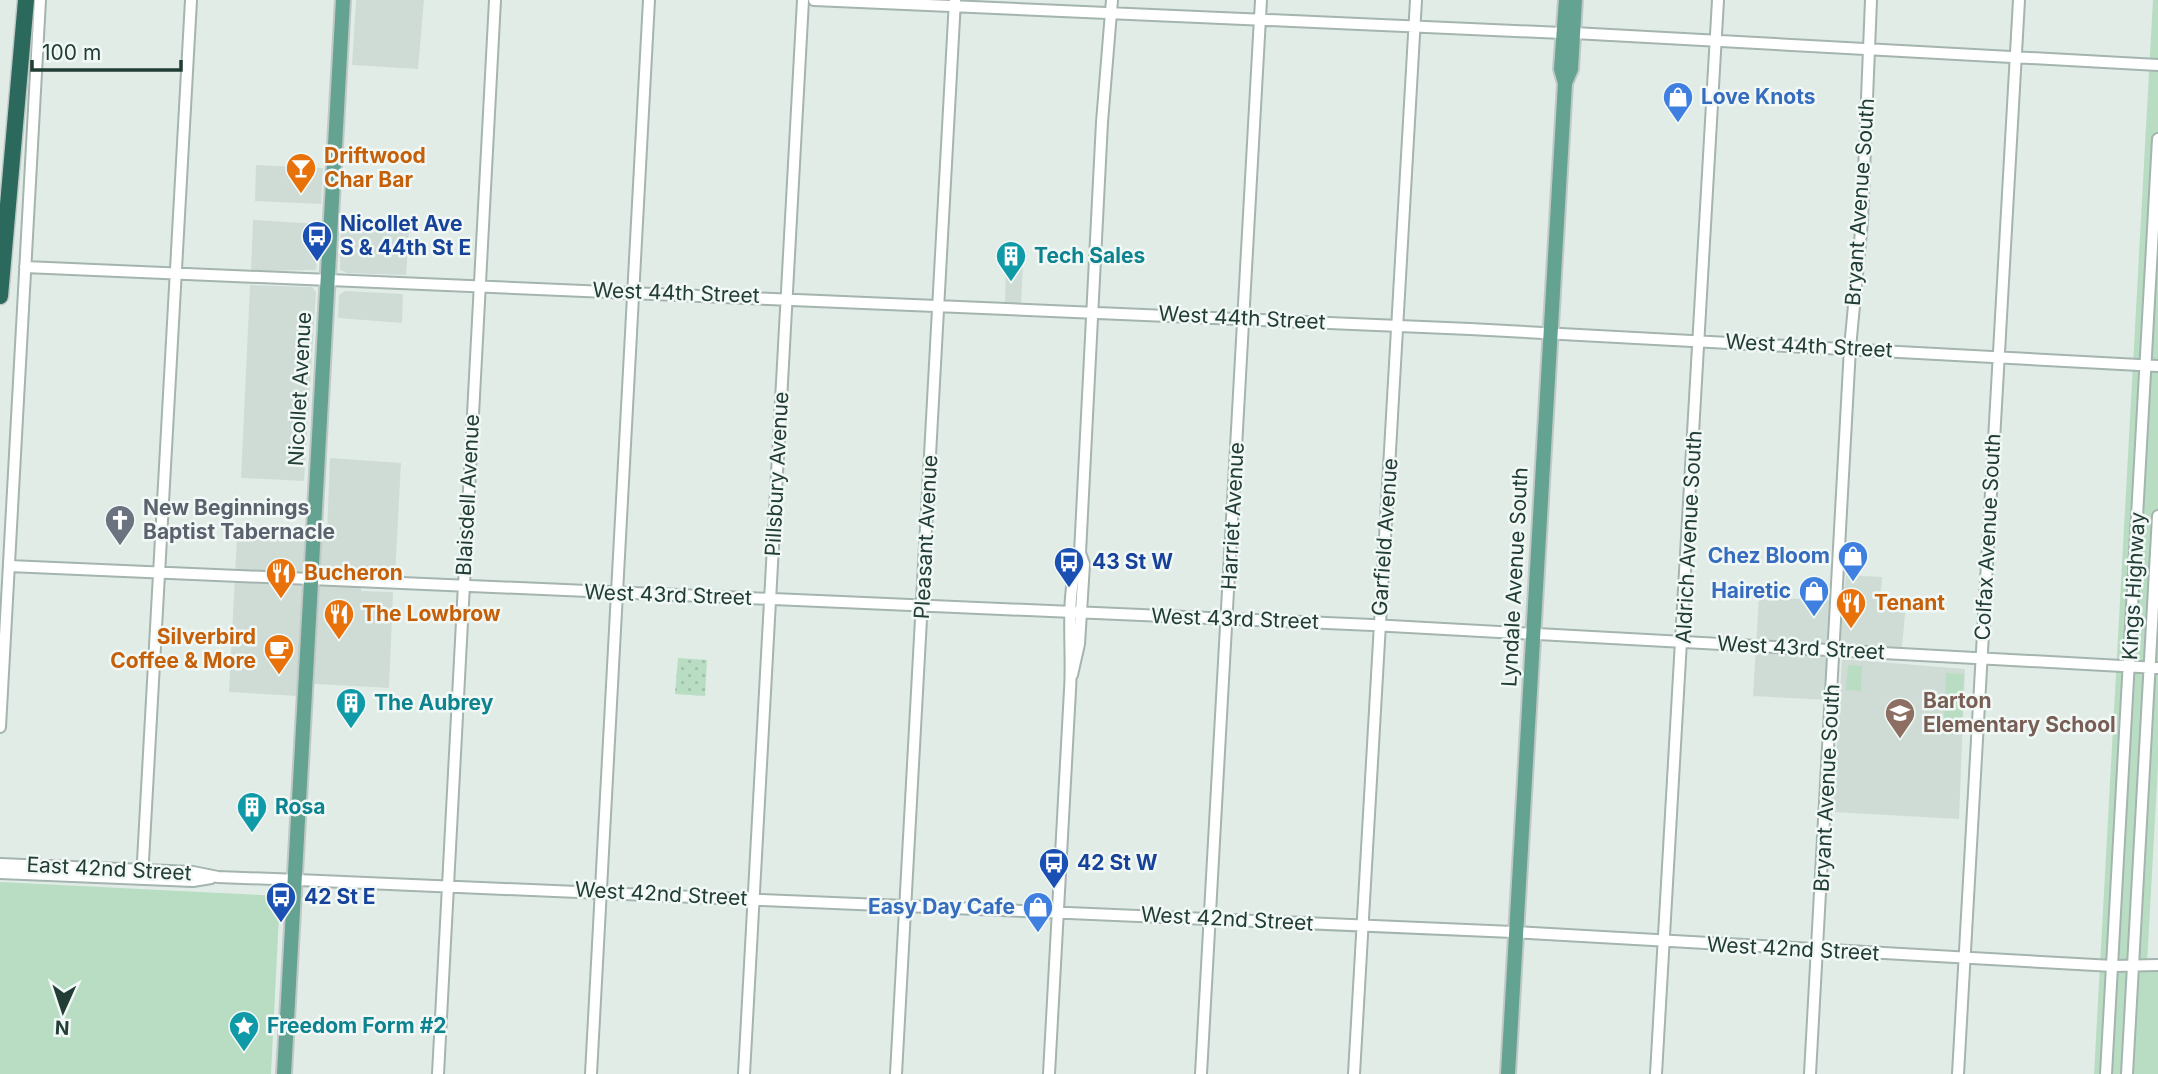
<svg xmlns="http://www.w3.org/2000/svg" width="2158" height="1074" viewBox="0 0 2158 1074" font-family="Inter,sans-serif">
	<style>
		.built { fill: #cfdcd6 }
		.grass { fill: url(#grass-dots) }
		.park { fill: #b9ddc3 }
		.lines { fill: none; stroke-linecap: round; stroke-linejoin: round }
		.minor-casing { stroke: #a4b4ae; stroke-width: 14 }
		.major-casing { stroke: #c1c9c6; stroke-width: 18 }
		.highway-casing { stroke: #c1c9c6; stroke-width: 19 }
		.minor { stroke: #fff; stroke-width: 10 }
		.major { stroke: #64a292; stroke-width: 14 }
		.highway { stroke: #2c695d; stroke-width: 16 }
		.labels { text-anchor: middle; stroke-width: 5; stroke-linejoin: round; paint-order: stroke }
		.shop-label { font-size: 21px; font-weight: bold; fill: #366cbe; stroke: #f1f8f5; text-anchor: end }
		.food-label { font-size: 21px; font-weight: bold; fill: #c56008; stroke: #f1f8f5; text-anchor: start }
		.street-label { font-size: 21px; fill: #213d35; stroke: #f1f8f5 }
		.transit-label { font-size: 21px; font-weight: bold; fill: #164399; stroke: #f1f8f5; text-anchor: start }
		.culture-label { font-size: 21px; font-weight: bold; fill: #0d838f; stroke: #f1f8f5; text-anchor: start }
		.worship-label { font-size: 21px; font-weight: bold; fill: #5b616d; stroke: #f1f8f5; text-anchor: start }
		.education-label { font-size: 21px; font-weight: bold; fill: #785e54; stroke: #f1f8f5; text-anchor: start }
	</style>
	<defs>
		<pattern id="grass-dots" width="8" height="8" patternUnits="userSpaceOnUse" patternTransform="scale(1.75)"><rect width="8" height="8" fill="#b9ddc3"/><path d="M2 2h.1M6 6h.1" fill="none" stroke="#9fbfa8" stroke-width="1.8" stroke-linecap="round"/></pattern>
	</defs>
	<rect width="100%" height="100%" fill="#e1ece7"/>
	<path class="built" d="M356 0H424L418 69 352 65Z
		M256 165 323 168 321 204 255 201Z
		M253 220 320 224 316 270 251 271Z
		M341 227 409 231 406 275 347 273 340 270Z
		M1006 266H1023L1021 303 1005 302Z
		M250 285 312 287 316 292 304 481 241 478Z
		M345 291 403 294 402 323 338 318 339 295Z
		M330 458 401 463 395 577 361 575V591L393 592 389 688 298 683 297 696 229 692 237 537 299 540 327 533Z
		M1846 575 1882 577 1880 603 1906 604 1902 647 1832 646 1827 700 1753 696 1759 597 1843 601Z
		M1842 659 1965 669 1959 819 1833 812Z"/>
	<path class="grass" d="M678 658 707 660 705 696 675 694Z"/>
	<path class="park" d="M2153 0H2158V765L2147 964 2142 969 2158 970V1074H2094Z
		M1848 665 1862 666 1861 691 1846 690Z
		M1946 673 1964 674 1962 720H1944Z
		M0 882 280 896 271 1074H0Z"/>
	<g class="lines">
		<g class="minor-casing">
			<path id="minor" d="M814 0 1562 33
				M1574 33 2158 65
				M25 267 1470 329 2158 366
				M9 566 1372 625 2158 668
				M1072 675 1079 644 1084 564 1080 553
				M0 727 40 0
				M0 864 193 872 218 877C650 893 1082 910 1513 932 1713 942 1913 956 2113 966L2158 965
				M0 873 193 881 211 878
				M142 879 191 0
				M438 1074 495 0
				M591 1074 649 0
				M744 1074 803 0
				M896 1074 955 0
				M1049 1074C1057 946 1064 818 1070 690 1073 647 1064 595 1080 553L1102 122 1112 0
				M1201 1074 1261 0
				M1354 1074 1416 0
				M1656 1074 1718 0
				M1810 1074 1850 348 1862 221 1871 0
				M1958 1074 2019 0
				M2106 1074 2158 139
				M2127 1074 2158 516"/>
		</g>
		<g class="major-casing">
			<path id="major" d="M1565 83 1571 69 1575 0
				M284 1074 343 0
				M1508 1074 1565 83 1561 69 1566 0"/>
		</g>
		<g class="highway-casing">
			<path id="highway" d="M0 296 26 0"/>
		</g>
		<use href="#minor" class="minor"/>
		<use href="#major" class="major"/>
		<use href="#highway" class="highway"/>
	</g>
	<defs>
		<g id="shop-pin" transform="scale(1.575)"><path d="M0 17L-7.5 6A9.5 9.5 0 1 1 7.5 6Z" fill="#3f7fe0" stroke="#f1f8f5"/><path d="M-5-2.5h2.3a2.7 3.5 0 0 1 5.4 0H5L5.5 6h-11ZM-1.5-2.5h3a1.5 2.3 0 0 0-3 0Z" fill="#fff"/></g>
		<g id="bar-pin" transform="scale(1.575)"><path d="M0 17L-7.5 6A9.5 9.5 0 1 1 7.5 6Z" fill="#e8710a" stroke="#f1f8f5"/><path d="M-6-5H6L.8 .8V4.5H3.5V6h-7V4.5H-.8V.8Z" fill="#fff"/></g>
		<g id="bus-pin" transform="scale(1.575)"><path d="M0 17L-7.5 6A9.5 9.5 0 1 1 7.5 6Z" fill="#1a4fb4" stroke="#f1f8f5"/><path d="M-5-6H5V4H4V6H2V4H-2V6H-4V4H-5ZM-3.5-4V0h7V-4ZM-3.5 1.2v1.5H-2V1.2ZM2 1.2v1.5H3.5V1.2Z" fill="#fff"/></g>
		<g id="building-pin" transform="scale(1.575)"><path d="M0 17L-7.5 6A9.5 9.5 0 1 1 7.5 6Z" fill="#0f9aa8" stroke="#f1f8f5"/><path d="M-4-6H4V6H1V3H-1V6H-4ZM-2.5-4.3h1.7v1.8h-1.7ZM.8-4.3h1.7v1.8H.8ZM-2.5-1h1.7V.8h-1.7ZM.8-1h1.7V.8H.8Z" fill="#fff"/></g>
		<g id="church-pin" transform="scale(1.575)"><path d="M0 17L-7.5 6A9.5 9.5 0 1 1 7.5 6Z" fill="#6b7280" stroke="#f1f8f5"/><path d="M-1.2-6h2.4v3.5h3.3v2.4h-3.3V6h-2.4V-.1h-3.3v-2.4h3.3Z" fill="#fff"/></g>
		<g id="restaurant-pin" transform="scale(1.575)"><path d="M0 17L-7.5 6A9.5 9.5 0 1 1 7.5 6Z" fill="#e8710a" stroke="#f1f8f5"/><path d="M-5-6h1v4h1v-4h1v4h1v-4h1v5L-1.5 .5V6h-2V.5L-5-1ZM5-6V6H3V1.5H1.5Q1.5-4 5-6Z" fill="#fff"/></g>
		<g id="cafe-pin" transform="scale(1.575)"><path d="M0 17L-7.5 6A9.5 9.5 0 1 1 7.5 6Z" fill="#e8710a" stroke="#f1f8f5"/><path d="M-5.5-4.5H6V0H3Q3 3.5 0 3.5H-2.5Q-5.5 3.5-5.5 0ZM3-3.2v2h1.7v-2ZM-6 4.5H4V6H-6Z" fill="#fff"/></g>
		<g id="school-pin" transform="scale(1.575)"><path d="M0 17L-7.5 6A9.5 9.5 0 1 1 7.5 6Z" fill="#8d6e63" stroke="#f1f8f5"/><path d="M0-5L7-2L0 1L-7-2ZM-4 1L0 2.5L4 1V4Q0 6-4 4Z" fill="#fff"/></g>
		<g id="sight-pin" transform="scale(1.575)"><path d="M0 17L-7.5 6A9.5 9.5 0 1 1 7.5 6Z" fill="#0f9aa8" stroke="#f1f8f5"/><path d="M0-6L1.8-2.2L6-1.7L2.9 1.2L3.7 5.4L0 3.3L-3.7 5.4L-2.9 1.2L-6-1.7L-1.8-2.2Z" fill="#fff"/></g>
	</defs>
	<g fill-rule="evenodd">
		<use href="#shop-pin" x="1678" y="97"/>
		<use href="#bar-pin" x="301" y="168"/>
		<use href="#bus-pin" x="317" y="236"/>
		<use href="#building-pin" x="1011" y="256"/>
		<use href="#church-pin" x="120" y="520"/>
		<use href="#shop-pin" x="1853" y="556"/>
		<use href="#bus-pin" x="1069" y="562"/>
		<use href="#restaurant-pin" x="281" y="573"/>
		<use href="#shop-pin" x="1814" y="591"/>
		<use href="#restaurant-pin" x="1851" y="603"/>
		<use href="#restaurant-pin" x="339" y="614"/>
		<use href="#cafe-pin" x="279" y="649"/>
		<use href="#building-pin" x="351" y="703"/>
		<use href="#school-pin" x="1900" y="713"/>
		<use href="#building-pin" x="252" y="807"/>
		<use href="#bus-pin" x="1054" y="863"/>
		<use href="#bus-pin" x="281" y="897"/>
		<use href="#shop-pin" x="1038" y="907"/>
		<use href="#sight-pin" x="244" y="1026"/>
	</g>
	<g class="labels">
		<g class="shop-label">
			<text x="1701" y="104" text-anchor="start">Love Knots</text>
			<text x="1830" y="563">Chez Bloom</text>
			<text x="1791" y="598">Hairetic</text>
			<text x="1015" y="914">Easy Day Cafe</text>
		</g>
		<g class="food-label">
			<text x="324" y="163">Driftwood<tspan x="324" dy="24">Char Bar</tspan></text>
			<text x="304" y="580">Bucheron</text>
			<text x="1874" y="610">Tenant</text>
			<text x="362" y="621">The Lowbrow</text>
			<text x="256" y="644" text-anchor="end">Silverbird<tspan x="256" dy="24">Coffee &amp; More</tspan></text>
		</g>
		<g class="street-label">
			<text transform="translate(1860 202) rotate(-86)" y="7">Bryant Avenue South</text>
			<text transform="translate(676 293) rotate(2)" y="7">West 44th Street</text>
			<text transform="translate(1242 318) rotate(3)" y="7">West 44th Street</text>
			<text transform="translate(1809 346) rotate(3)" y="7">West 44th Street</text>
			<text transform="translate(300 389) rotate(-87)" y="7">Nicollet Avenue</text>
			<text transform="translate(777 474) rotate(-87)" y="7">Pillsbury Avenue</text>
			<text transform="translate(468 495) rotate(-87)" y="7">Blaisdell Avenue</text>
			<text transform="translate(1233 516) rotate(-87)" y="7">Harriet Avenue</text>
			<text transform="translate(926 537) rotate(-87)" y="7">Pleasant Avenue</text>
			<text transform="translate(1385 537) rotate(-86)" y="7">Garfield Avenue</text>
			<text transform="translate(1689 537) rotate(-87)" y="7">Aldrich Avenue South</text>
			<text transform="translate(1988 537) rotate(-87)" y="7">Colfax Avenue South</text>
			<text transform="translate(1515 577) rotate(-87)" y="7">Lyndale Avenue South</text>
			<text transform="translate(2134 586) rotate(-87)" y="7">Kings Highway</text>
			<text transform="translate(668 595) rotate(2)" y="7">West 43rd Street</text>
			<text transform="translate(1235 619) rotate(2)" y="7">West 43rd Street</text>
			<text transform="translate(1801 648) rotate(3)" y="7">West 43rd Street</text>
			<text transform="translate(1827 788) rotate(-87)" y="7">Bryant Avenue South</text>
			<text transform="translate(109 869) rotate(3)" y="7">East 42nd Street</text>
			<text transform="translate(661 894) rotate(3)" y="7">West 42nd Street</text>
			<text transform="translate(1227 919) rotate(3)" y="7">West 42nd Street</text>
			<text transform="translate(1793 949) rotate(3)" y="7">West 42nd Street</text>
		</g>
		<g class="transit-label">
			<text x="340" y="231">Nicollet Ave<tspan x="340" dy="24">S &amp; 44th St E</tspan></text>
			<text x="1092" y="569">43 St W</text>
			<text x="1077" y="870">42 St W</text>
			<text x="304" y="904">42 St E</text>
		</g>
		<g class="culture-label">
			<text x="1034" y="263">Tech Sales</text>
			<text x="374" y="710">The Aubrey</text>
			<text x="275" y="814">Rosa</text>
			<text x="267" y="1033">Freedom Form #2</text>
		</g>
		<g class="worship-label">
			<text x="143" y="515">New Beginnings<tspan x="143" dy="24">Baptist Tabernacle</tspan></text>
		</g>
		<g class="education-label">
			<text x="1923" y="708">Barton<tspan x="1923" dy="24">Elementary School</tspan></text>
		</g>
	</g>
	<g transform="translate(63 1011) rotate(183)" stroke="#f1f8f5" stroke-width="5" paint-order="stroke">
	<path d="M0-5L12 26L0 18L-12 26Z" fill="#213d35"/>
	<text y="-10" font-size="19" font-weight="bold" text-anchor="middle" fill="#213d35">N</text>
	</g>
	<path d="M32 60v10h149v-10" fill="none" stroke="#213d35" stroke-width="3.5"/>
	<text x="42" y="60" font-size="21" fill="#213d35" stroke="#f1f8f5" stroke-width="5" paint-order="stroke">100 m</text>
</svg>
